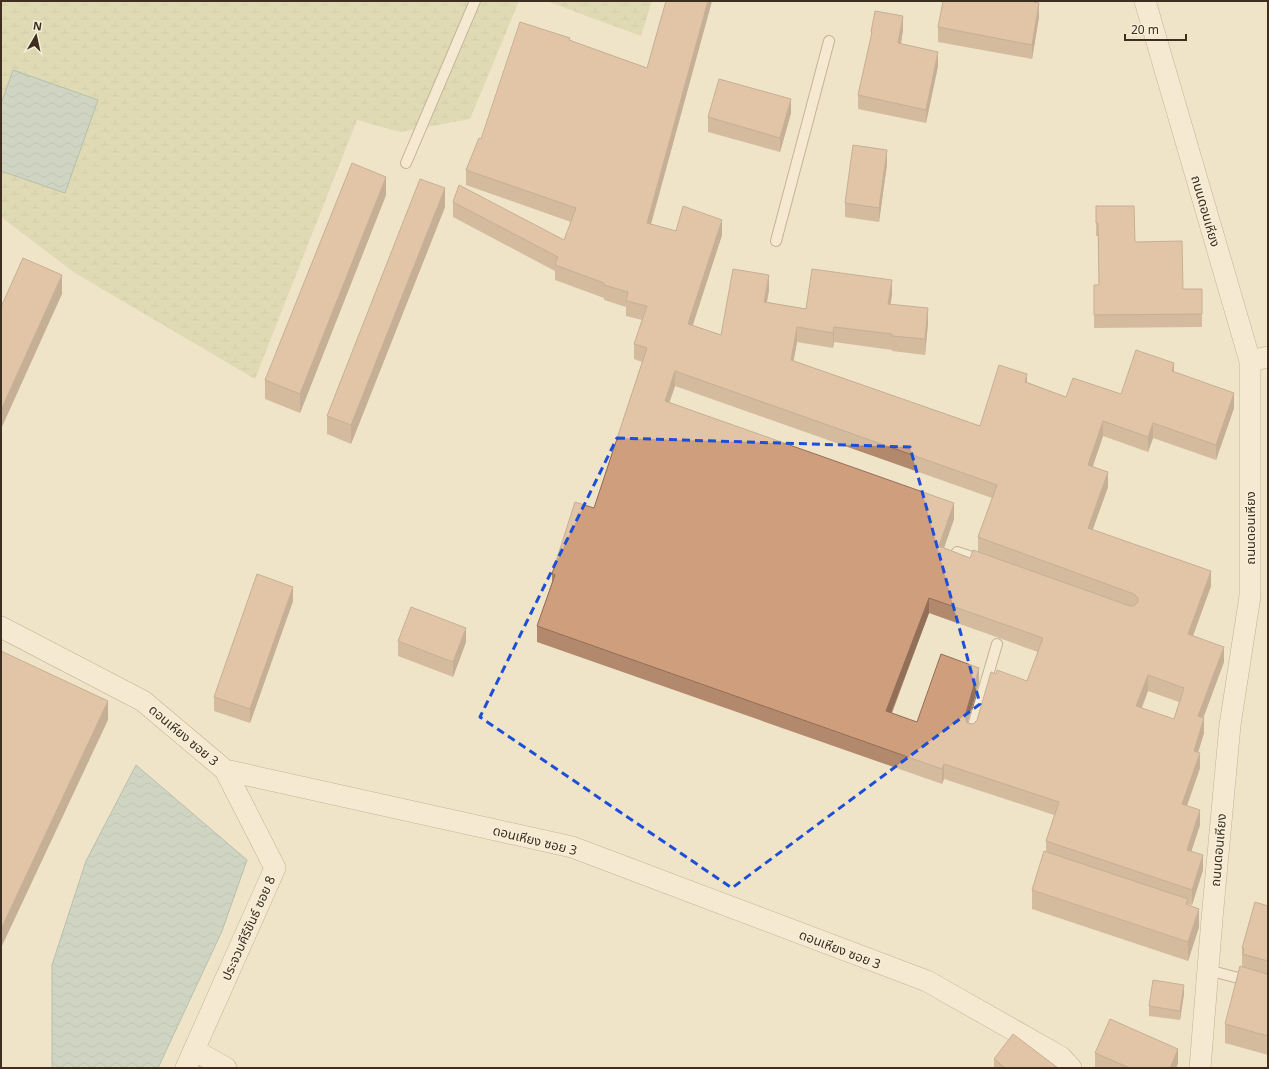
<svg xmlns="http://www.w3.org/2000/svg" width="1269" height="1069" viewBox="0 0 1269 1069" font-family="Georgia,'Noto Sans Thai',serif">
	<style>
		.wetland { fill: url(#wetland-marsh) }
		.water { fill: url(#water-waves); stroke: #6f938a }
		.lines { fill: none; stroke-linecap: round; stroke-linejoin: round }
		.lane-casing { stroke: #8d765c; stroke-width: 12 }
		.street-casing { stroke: #8d765c; stroke-width: 22 }
		.lane { stroke: #faf1dc; stroke-width: 10 }
		.street { stroke: #faf1dc; stroke-width: 21 }
		.wall { fill: #b2896c; fill-rule: evenodd }
		.shaded-wall { fill: #916f58 }
		.building { fill: #cf9f7d; stroke: #916f58; fill-rule: evenodd }
		.marked { fill: none; stroke: #1d4ed8; stroke-width: 3; stroke-dasharray: 8 5; stroke-linejoin: round }
		.labels { text-anchor: middle; stroke-width: 3; stroke-linejoin: round; paint-order: stroke }
		.street-label { font-size: 13px; fill: #3d2e20; stroke: #f7eed8 }
	</style>
	<defs>
		<pattern id="wetland-marsh" width="20" height="14" patternUnits="userSpaceOnUse"><rect width="20" height="14" fill="#c9cf9b"/><path d="M1 5h8M5 5V1M11 12h8M15 12V8" fill="none" stroke="#aeb285"/></pattern>
		<pattern id="water-waves" width="16" height="10" patternUnits="userSpaceOnUse"><rect width="16" height="10" fill="#a9c4bc"/><path d="M0 5q4-4 8 0t8 0" fill="none" stroke="#8ba098"/></pattern>
	</defs>
	<rect width="100%" height="100%" fill="#f0e4c8"/>
	<path class="wetland" d="M1 1H519L470 119 400 132 357 120 255 379 75 273 1 217Z
		M546 1H652L641 36Z"/>
	<path class="water" d="M13 70 98 100 65 193 1 171V104Z
		M136 765 247 860 222 931 158 1068H52V965L86 861Z"/>
	<g class="lines">
		<g class="lane-casing">
			<path id="lane" d="M406 163 475 1
				M776 241 829 41
				M957 552 984 561
				M971 733 997 644
				M1208 970 1268 986"/>
		</g>
		<g class="street-casing">
			<path id="street" d="M1145 1 1250 361V596L1230 725 1212 919 1200 1068
				M1250 361 1268 357
				M1 627 143 701 225 770 572 847 927 981 1061 1057 1071 1068
				M194 1050 226 1068
				M186 1068 275 868 225 770"/>
		</g>
		<use href="#lane" class="lane"/>
		<use href="#street" class="street"/>
	</g>
	<path class="wall" d="M666 1H712L651 224 676 231 722 235 693 325 721 335 769 290 767 302 806 309 892 295 890 304 928 323 925 355 892 351V350L834 342 833 348 797 342 793 361 980 426 1027 382 1066 397 1121 394 1174 372 1234 408 1216 460 1153 438 1148 452 1103 436 1093 466 1108 487 1092 530 1211 586 1193 636 1224 662 1203 718 1204 733 1198 752 1200 768 1187 806 1200 825 1191 851 1203 870 1192 905 1188 904 1199 927 1188 961 1032 909V890L1046 851V841L1054 815 944 779 942 784 537 642V626L552 582V574L594 508 642 362 634 359V344L642 320 626 316V307L604 300V298L555 280V271L453 217V202L564 240 571 222 466 185V170L481 139 570 41 647 68ZM675 386 992 498 978 537V551L970 558 944 548 954 519 669 402ZM929 613 1038 652 1027 681 996 674 977 720 973 724 967 723 979 683 917 722 892 713ZM1148 691 1179 702 1174 719 1142 708Z
		M1039 17 1032 59 938 42V27Z
		M903 30 901 44 938 66 926 123 858 109V95L871 39V32Z
		M791 113 780 152 708 132V117Z
		M887 164 879 222 845 217V203Z
		M386 195 300 413 265 399V380Z
		M1096 206 1135 242 1183 289H1202V327L1094 328V285H1099L1098 236H1096Z
		M445 207 351 444 327 434V416Z
		M293 601 250 723 214 711V697Z
		M398 641 466 642 453 677 398 656Z
		M1268 906V1055L1225 1043V1024L1242 967V948Z
		M1184 994 1180 1020 1149 1016V1006Z
		M1095 1053 1178 1063 1176 1068H1097L1095 1067Z
		M994 1059 1058 1068H994Z"/>
	<path class="shaded-wall" d="M708 1H712L647 238V223Z
		M1039 3V17L1032 59V45Z
		M903 16V30L898 57V43Z
		M938 52V66L926 123V110Z
		M791 99V113L780 152V138Z
		M887 150V164L879 222V208Z
		M386 177V195L300 413V394Z
		M445 188V207L351 444V425Z
		M722 220V235L688 339V324Z
		M62 275V294L1 429V410Z
		M769 275V290L764 317V302Z
		M892 280V295L888 319V304Z
		M928 308V323L925 355V339Z
		M797 327V342L791 375V360Z
		M834 327V342L833 348V333Z
		M1174 363V378L1172 371Z
		M675 371V386L665 416V401Z
		M1027 374V389L1025 382Z
		M1234 393V408L1216 460V445Z
		M1103 421V436L1088 480V465Z
		M1153 423V438L1148 452V437Z
		M1108 472V487L1088 543V528Z
		M954 503V519L939 562V546Z
		M1211 571V586L1188 649V634Z
		M293 587V601L250 723V709Z
		M929 598V613L886 726V711Z
		M466 628V642L453 677V662Z
		M1224 647V662L1198 732V716Z
		M979 668V683L965 732V716Z
		M1148 675V691L1136 721V706Z
		M108 701V720L1 948V929Z
		M1204 718V733L1194 766V751Z
		M1200 753V768L1182 819V804Z
		M944 764V779L942 784V769Z
		M1200 810V825L1187 865V850Z
		M1203 855V870L1192 905V890Z
		M1199 909V927L1188 961V942Z
		M1184 985V994L1180 1020V1011Z
		M1178 1049V1063L1176 1068H1170Z"/>
	<path class="building" d="M666 1H708L647 223 676 231 683 206 722 220 688 324 721 335 733 269 769 275 764 302 806 309 812 269 892 280 888 304 928 308 925 339 892 336V334L834 327 833 333 797 327 791 360 980 426 999 365 1027 374 1025 382 1066 397 1073 378 1121 394 1136 350 1174 363 1172 371 1234 393 1216 445 1153 423 1148 437 1103 421 1088 465 1108 472 1088 528 1211 571 1188 634 1224 647 1198 716 1204 718 1194 751 1200 753 1182 804 1200 810 1187 850 1203 855 1192 890 1046 841 1059 802 944 764 942 769 537 626 555 575 552 574 575 502 594 508 647 348 634 344 647 306 626 301 628 292 604 285V283L555 265 558 257 453 202 459 185 564 240 576 208 466 170 479 138 481 139 520 22 570 38 569 40 647 68ZM675 371 997 485 978 537 1134 594 1138 598V602L1134 606H1130L973 550 970 558 939 546 954 503 665 401ZM929 598 1043 638 1027 681 997 670 996 674 991 672 977 720 973 724 967 723 965 716 979 668 941 654 917 722 886 711ZM1148 675 1184 688 1174 719 1136 706Z
		M943 1H1028L1039 3 1032 45 938 27Z
		M875 11 903 16 898 43 938 52 926 110 858 95 872 32H871Z
		M719 79 791 99 780 138 708 117Z
		M853 145 887 150 879 208 845 203Z
		M352 163 386 177 300 394 265 380Z
		M420 179 445 188 351 425 327 416Z
		M1096 206H1134L1135 242 1182 241 1183 289H1202V314L1094 315V285H1099L1098 223H1096Z
		M23 258 62 275 1 410V307Z
		M257 574 293 587 250 709 214 697Z
		M411 607 466 628 453 662 398 641Z
		M1 651 108 701 1 929Z
		M1044 851 1188 899 1186 904 1199 909 1188 942 1032 890Z
		M1255 902 1268 906V961L1243 954 1244 949 1242 948Z
		M1240 966 1267 974 1268 973V1036L1225 1024Z
		M1153 980 1184 985 1180 1011 1149 1006Z
		M1110 1019 1178 1049 1170 1068H1130L1095 1053Z
		M1013 1034 1058 1068H1005L994 1059Z"/>
	<path d="M0 0H1269V1069H0ZM617 438 910 447 980 704 732 888 480 717Z" fill="#f0e4c8" fill-opacity=".55" fill-rule="evenodd"/>
	<path class="marked" d="M617 438 910 447 980 704 732 888 480 717Z"/>
	<g class="labels">
		<g class="street-label">
			<text transform="translate(1206 211) rotate(74)" y="5">ถนนดอนเหียง</text>
			<text transform="translate(1250 528) rotate(-90)" y="5">ถนนดอนเหียง</text>
			<text transform="translate(184 735) rotate(40)" y="5">ดอนเหียง ซอย 3</text>
			<text transform="translate(535 840) rotate(14)" y="5">ดอนเหียง ซอย 3</text>
			<text transform="translate(1218 850) rotate(-85)" y="5">ถนนดอนเหียง</text>
			<text transform="translate(248 928) rotate(-66)" y="5">ประจวบคีรีขันธ์ ซอย 8</text>
			<text transform="translate(840 949) rotate(21)" y="5">ดอนเหียง ซอย 3</text>
		</g>
	</g>
	<rect width="1269" height="1069" fill="none" stroke="#3d2e20" stroke-width="4"/>
	<g transform="translate(36 36) rotate(9)" stroke="#f7eed8" stroke-width="3" paint-order="stroke">
	<path d="M0-3L7 15L0 10L-7 15Z" fill="#3d2e20"/>
	<text y="-6" font-size="11" font-weight="bold" text-anchor="middle" fill="#3d2e20">N</text>
	</g>
	<path d="M1125 34v6h61v-6" fill="none" stroke="#3d2e20" stroke-width="2"/>
	<text x="1131" y="34" font-size="12" fill="#3d2e20" stroke="#f7eed8" stroke-width="3" paint-order="stroke">20 m</text>
</svg>
